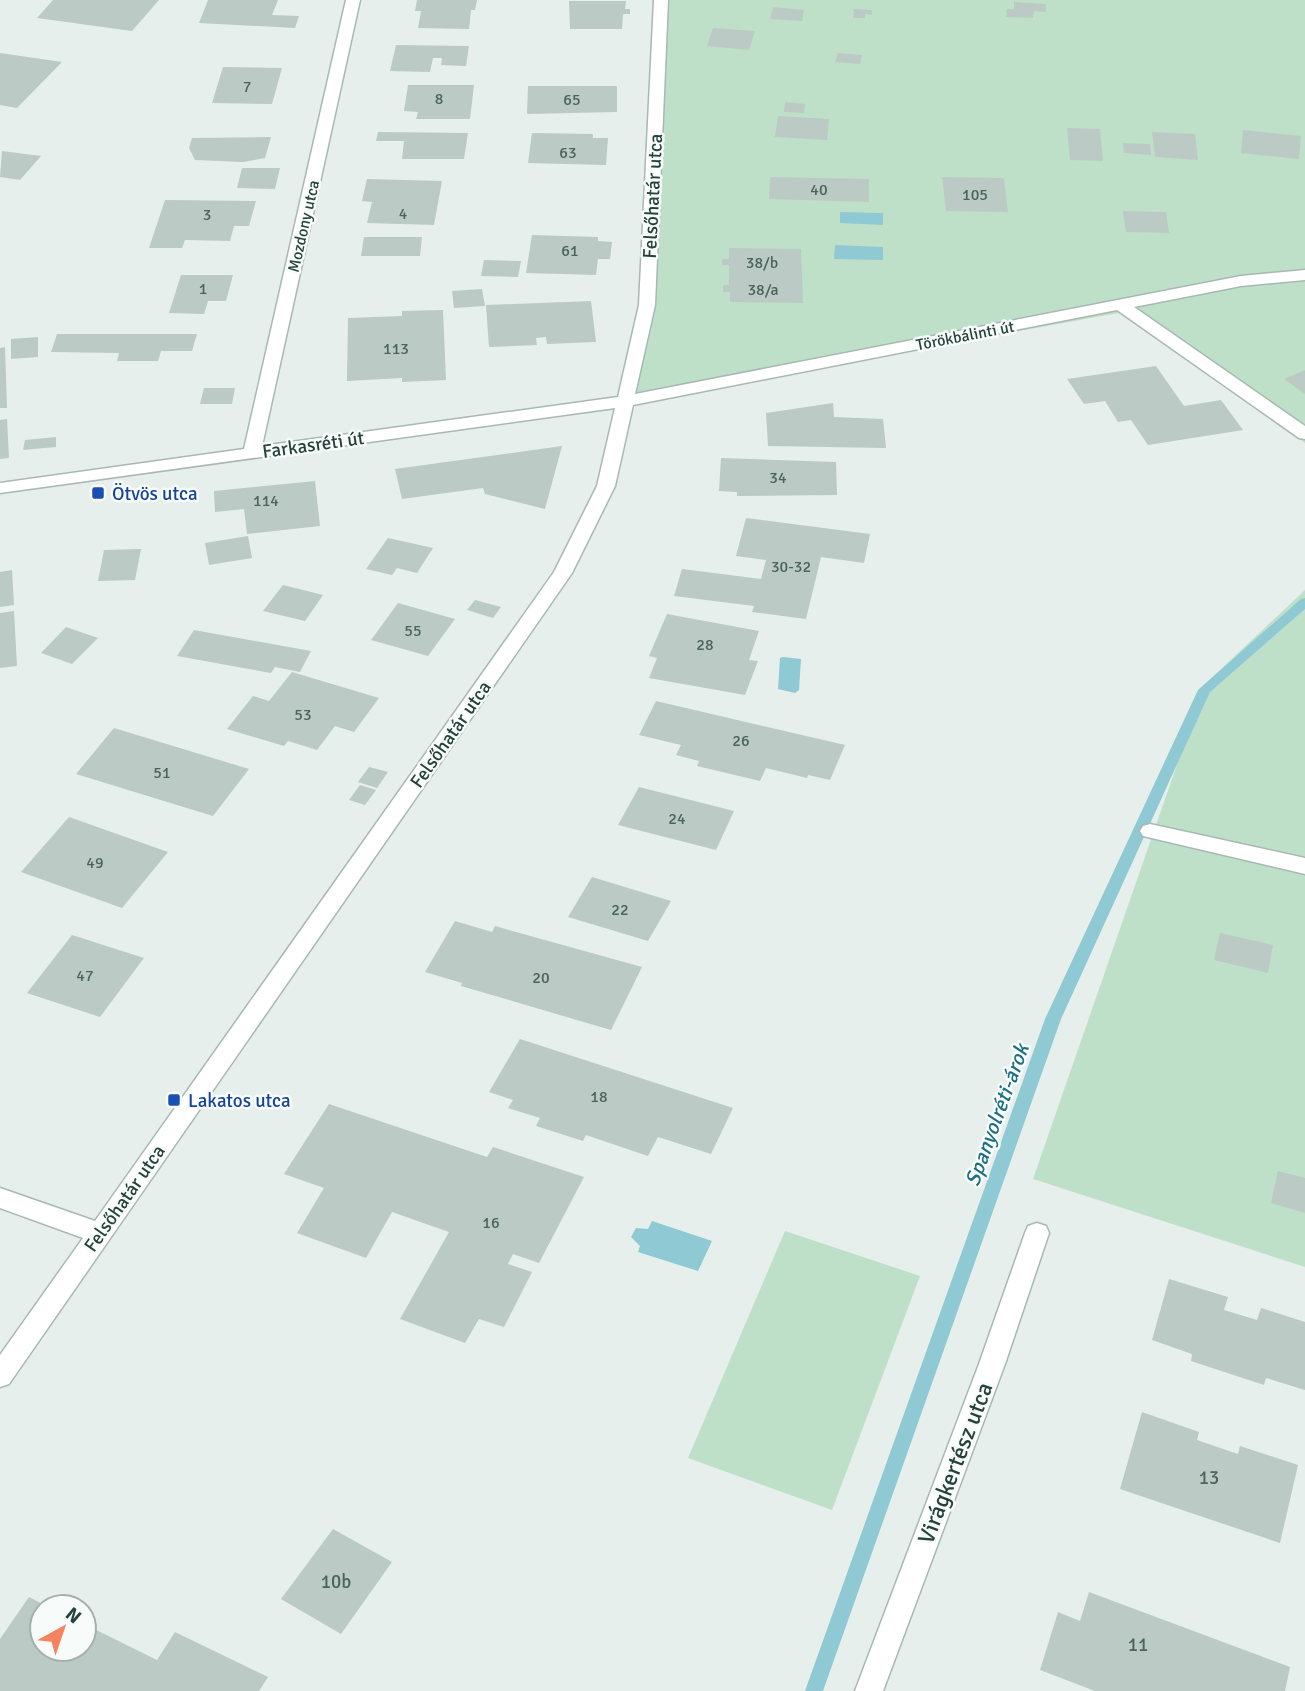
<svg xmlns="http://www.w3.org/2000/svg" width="1305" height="1691" viewBox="0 0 1305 1691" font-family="Signika,sans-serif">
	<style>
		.green { fill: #bfe0c8 }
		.water { fill: #8ec9d4 }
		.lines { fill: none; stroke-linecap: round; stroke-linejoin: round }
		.stream { fill: #8ec9d4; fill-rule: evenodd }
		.building { fill: #bbcac4 }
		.minor-casing { stroke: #a8b8b2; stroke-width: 3 }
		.minor { fill: #fff; fill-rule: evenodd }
		.transit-dot { fill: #1a4fb4; stroke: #f7fbf9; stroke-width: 2.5 }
		.labels { text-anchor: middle; stroke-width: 5; stroke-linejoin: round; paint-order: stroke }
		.number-label { font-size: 16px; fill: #4a645c }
		.far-street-label { font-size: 16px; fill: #24423a; stroke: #f7fbf9 }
		.street-label { font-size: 19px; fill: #24423a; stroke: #f7fbf9 }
		.transit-label { font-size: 19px; fill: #164399; stroke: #f7fbf9; text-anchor: start }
		.near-number-label { font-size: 19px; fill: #4a645c }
		.water-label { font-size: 21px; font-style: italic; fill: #1c6f80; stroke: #f7fbf9 }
		.near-street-label { font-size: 23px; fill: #24423a; stroke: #f7fbf9 }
	</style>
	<rect width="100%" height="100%" fill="#e6efeb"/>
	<path class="green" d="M661 0H1305V443L1130 315 1119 313 627 401 647 305Z
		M1305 590V1267L1033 1179 1205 684Z
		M785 1231 920 1276 832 1510 688 1458Z"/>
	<path class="water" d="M840 212 883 213V225L840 223Z
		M835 245 883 247V260L834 259Z
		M783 657 801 659 799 690 795 693 778 689 780 658Z
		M652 1221 712 1241 698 1271 638 1252 640 1246 631 1237 636 1228 648 1229Z"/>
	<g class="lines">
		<path class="stream" d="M1305 598V609L1210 692 1061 1019 823 1691H805L1045 1019 1198 690 1301 599Z"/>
	</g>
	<path class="building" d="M53 0H159L132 31 37 18Z
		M208 0H278L272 15 299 16 295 28 199 23Z
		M417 0H477L475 10H471L469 29 418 28 421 11H415Z
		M569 1H626L625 9H630V14H623L622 29H570Z
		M1014 2 1046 4V12L1034 11 1033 18 1006 17 1007 9H1014Z
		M773 7 804 10 802 21 770 19Z
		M854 9 872 10V15L865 14V18H853Z
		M713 28 755 31 749 50 707 46Z
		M396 45 469 46 466 66 441 65 442 58H433L430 72 390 71Z
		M0 53 62 62 17 108 0 105Z
		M838 53 862 55 860 64 835 62Z
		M223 67 282 68 272 104 212 103Z
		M408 85H474L470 119H416L418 112 404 111Z
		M528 86H617V112L527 114Z
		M785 102 805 104 804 113 784 112Z
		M778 116 829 119 827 140 775 137Z
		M1067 128 1100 129 1103 161 1070 160Z
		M1243 130 1301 136 1299 159 1241 153Z
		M378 132 468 133 464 159H402L404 141H376Z
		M1152 132 1195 134 1198 160 1155 157Z
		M532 133 593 134V138H608L606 165 528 163Z
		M271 137 265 158 243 162 195 160 189 148 192 138Z
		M1123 143 1150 144 1151 155 1124 153Z
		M2 151 41 156 20 180 0 177Z
		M242 168H280L275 189 237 188Z
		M770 177 869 179V202L769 199Z
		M942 177 1004 178 1008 212 946 211Z
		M367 179 442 181 434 225 367 223 372 202 362 201Z
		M165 200 256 201 249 226H234L230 241 185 240 182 248H149Z
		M1123 211 1166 212 1169 233 1126 232Z
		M532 235 598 237V241L612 242 610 259H598L596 275 526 273Z
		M364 237H422L420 256H361Z
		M729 248 801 249 803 303 730 302V292H723V285H729V265H722V259H729Z
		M484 260 521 261 518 277 481 276Z
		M181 275H233L226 301H208L204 314 169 313Z
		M482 289 485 306 454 308 452 291Z
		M591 301 596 342 547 344 546 337 536 338 537 345 489 347 486 305Z
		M443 310 446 380 402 382V378L347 381 348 318 402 316V311Z
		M57 334H197L192 351H161L158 361H117L119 353 51 352Z
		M38 337V357L11 359V339Z
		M5 347 7 408H0V348Z
		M1156 366 1184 406 1221 400 1243 430 1148 445 1131 420 1118 422 1105 401 1084 404 1067 379Z
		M1305 370V394L1284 379Z
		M204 388H235L232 404H200Z
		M833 403 834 417 883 419 886 448 768 446 766 413Z
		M7 419 9 458 0 459V420Z
		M56 437V447L23 450 25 440Z
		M562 446 545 509 485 494 483 488 402 499 395 469Z
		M721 458 836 462 837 495 737 496V492L719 491Z
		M315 481 320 526 247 534 244 509 215 512 214 491Z
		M746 518 870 534 864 563 821 557 806 619 752 612 754 606 674 596 682 569 761 579 766 560 736 556Z
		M248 536 252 558 209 565 205 543Z
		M388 538 433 548 417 573 397 568 392 575 366 569Z
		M141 549 135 580 98 581 104 550Z
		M12 570 14 605 0 607V572Z
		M283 585 323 595 305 621 263 611Z
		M475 600 501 607 493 618 467 610Z
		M398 603 455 619 428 656 371 640Z
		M14 611 17 666 0 668V613Z
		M667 614 759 631 749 660 758 661 745 695 649 678 657 658 649 656Z
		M66 627 98 638 72 664 41 653Z
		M194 630 244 639 311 651 300 672 275 667 271 673 177 656Z
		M292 672 379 698 354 732 335 726 317 750 288 741 284 746 227 729 253 696 269 701Z
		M656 701 845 745 830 780 808 775 807 778 766 768 760 781 697 766 699 761 676 755 681 745 639 735Z
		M114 728 249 769 213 816 76 774Z
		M369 767 388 772 377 788 358 782Z
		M360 785 376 790 365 805 349 800Z
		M639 787 734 811 716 850 618 825Z
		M69 817 168 852 122 908 21 872Z
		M592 877 671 901 648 941 568 917Z
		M455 921 492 932 495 926 642 967 611 1030 461 986 462 983 425 972Z
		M1220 933 1273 945 1268 973 1214 960Z
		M72 935 144 958 100 1017 27 993Z
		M520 1039 733 1108 711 1154 658 1137 648 1156 586 1135 583 1141 536 1126 540 1118 508 1108 513 1100 489 1092Z
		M329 1104 487 1157 493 1147 584 1177 539 1263 513 1254 508 1264 532 1272 504 1327 479 1319 465 1343 400 1319 449 1232 392 1212 366 1258 297 1233 324 1188 284 1174Z
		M1278 1171 1305 1178V1213L1271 1203Z
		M1169 1279 1228 1297 1224 1310 1257 1320 1261 1308 1305 1322V1390L1266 1378 1264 1385 1191 1361 1192 1354 1152 1340Z
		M1142 1412 1199 1432 1197 1440 1238 1454 1240 1446 1298 1465 1280 1543 1120 1489Z
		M333 1529 392 1562 341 1634 281 1599Z
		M1089 1592 1290 1667 1285 1691H1095L1040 1670 1058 1612 1080 1621Z
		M29 1597 49 1607H42V1649H84V1624L157 1660 175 1632 268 1677 259 1691H0V1639Z"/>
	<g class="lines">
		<g class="minor-casing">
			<path id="minor" d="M346 0H360L262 446 618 397 639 305 654 0H668L655 305 635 394 1241 276 1305 270V280L1241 286 1134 307 1305 426V439L1299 438 1117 310 633 405 615 486 572 573 9 1384 0 1387V1355L83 1238 0 1208V1188L95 1221 554 572 597 486 615 408 0 493V483L244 449Z
				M1150 824 1305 858V874L1143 836 1140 831 1143 826Z
				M1037 1223 1046 1226 1049 1233 1005 1364 883 1691H855L979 1364 1025 1233 1028 1226Z"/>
		</g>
		<use href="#minor" class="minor"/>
	</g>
	<g class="transit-dot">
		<rect x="91" y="486" width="14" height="14" rx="3.5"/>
		<rect x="167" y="1093" width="14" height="14" rx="3.5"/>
	</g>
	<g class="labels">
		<g class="number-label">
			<text x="247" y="92">7</text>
			<text x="439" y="104">8</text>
			<text x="572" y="105">65</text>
			<text x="568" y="158">63</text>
			<text x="819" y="195">40</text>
			<text x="975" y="200">105</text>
			<text x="403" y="219">4</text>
			<text x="207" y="220">3</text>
			<text x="570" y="256">61</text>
			<text x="762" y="268">38/b</text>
			<text x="203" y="294">1</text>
			<text x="763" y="295">38/a</text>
			<text x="396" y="354">113</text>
			<text x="778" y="483">34</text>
			<text x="266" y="506">114</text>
			<text x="791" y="572">30-32</text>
			<text x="413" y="636">55</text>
			<text x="705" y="650">28</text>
			<text x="303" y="720">53</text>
			<text x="741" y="746">26</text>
			<text x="162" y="778">51</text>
			<text x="677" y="824">24</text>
			<text x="95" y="868">49</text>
			<text x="620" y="915">22</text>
			<text x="85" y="981">47</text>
			<text x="541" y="983">20</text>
			<text x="599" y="1102">18</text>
			<text x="491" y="1228">16</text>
		</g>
		<g class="far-street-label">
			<text transform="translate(303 226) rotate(-77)" y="6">Mozdony utca</text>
			<text transform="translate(965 335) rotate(-11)" y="6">Törökbálinti út</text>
		</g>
		<g class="street-label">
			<text transform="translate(652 196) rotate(-87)" y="7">Felsőhatár utca</text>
			<text transform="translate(313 444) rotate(-8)" y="7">Farkasréti út</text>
			<text transform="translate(450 734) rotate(-55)" y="7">Felsőhatár utca</text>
			<text transform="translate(124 1198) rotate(-55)" y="7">Felsőhatár utca</text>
		</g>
		<g class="transit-label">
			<text x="112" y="500">Ötvös utca</text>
			<text x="188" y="1107">Lakatos utca</text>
		</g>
		<g class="near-number-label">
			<text x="1209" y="1484">13</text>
			<text x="336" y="1588">10b</text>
			<text x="1138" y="1651">11</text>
		</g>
		<g class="water-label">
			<text transform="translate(997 1115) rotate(-70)" y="7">Spanyolréti-árok</text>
		</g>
		<g class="near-street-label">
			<text transform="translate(955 1463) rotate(-69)" y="8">Virágkertész utca</text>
		</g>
	</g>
	<g transform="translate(63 1628) rotate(40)"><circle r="33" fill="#f7fbf9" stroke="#a3b1ad" stroke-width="2"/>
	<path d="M0-5L12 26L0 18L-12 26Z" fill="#f4845f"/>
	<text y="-10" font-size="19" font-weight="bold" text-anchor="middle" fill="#24423a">N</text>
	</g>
</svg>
